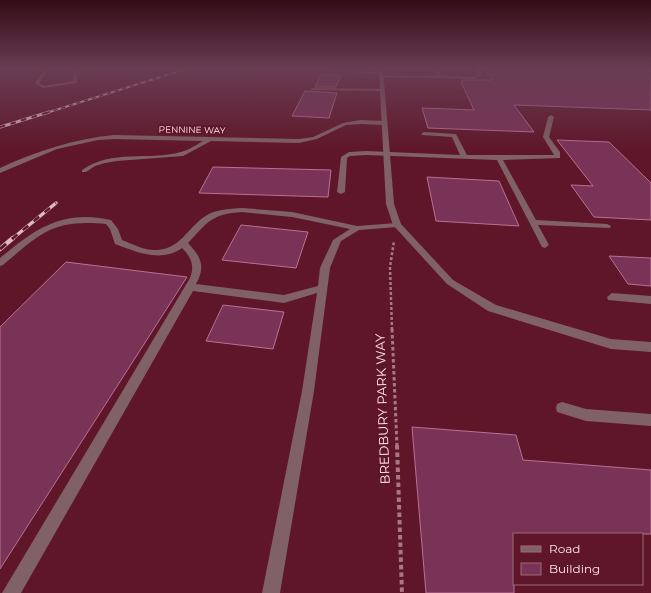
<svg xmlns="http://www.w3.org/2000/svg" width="651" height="593" viewBox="0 0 651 593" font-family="Montserrat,sans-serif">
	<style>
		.building { fill: #783357; stroke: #bb7094 }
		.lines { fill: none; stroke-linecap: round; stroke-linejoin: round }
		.path-far2 { stroke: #a87882; stroke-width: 2.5; stroke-dasharray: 3 2; stroke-linecap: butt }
		.path-far1 { stroke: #a87882; stroke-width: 3; stroke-dasharray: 3.5 2.5; stroke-linecap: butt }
		.path { stroke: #a87882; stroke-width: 4; stroke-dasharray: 4.5 3; stroke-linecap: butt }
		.service { fill: #806165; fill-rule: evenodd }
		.minor { fill: #806165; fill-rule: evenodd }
		.rail-far3-casing { stroke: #dabac0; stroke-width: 2 }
		.rail-far2-casing { stroke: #dabac0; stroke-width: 3 }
		.rail-far1-casing { stroke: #dabac0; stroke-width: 3.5 }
		.rail-casing { stroke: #dabac0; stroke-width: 4.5 }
		.rail-far3 { stroke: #5f1628; stroke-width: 1.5; stroke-dasharray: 4; stroke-linecap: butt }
		.rail-far2 { stroke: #5f1628; stroke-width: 2; stroke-dasharray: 5.5; stroke-linecap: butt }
		.rail-far1 { stroke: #5f1628; stroke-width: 2.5; stroke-dasharray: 7; stroke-linecap: butt }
		.rail { stroke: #5f1628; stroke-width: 3; stroke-dasharray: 8; stroke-linecap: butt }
		.labels { text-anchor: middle; stroke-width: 4; stroke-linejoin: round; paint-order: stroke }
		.far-street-label { font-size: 9px; fill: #fde9eb; stroke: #5f1628 }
		.near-street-label { font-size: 13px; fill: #fde9eb; stroke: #5f1628 }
	</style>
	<rect width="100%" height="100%" fill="#5f1628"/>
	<path class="building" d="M484 69H651V110L514 105 534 132 428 128 422 108 474 110 461 82H463L462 80H492Z
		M321 74 341 75 336 87H315Z
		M305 91 337 93 329 118 292 116Z
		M557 140 609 142 651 183V220L594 217 571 185 593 186Z
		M213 167 331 170 328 197 199 193Z
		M427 177 499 181 519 226 436 221Z
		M241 225 308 232 296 268 222 260Z
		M609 256 651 258V286L628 284Z
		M66 262 187 277 0 569V327Z
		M223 305 284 312 273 349 206 341Z
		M412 427 516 435 523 460 651 470V534H514V593H426Z"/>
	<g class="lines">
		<path class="path-far2" d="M392 330 390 267 394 241"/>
		<path class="path-far1" d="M392 329 397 446"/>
		<path class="path" d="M397 445 402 593"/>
		<path class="service" d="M45 69H49L39 83 44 86 73 81 74 69H88L78 71 77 83 43 88 35 83Z
			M224 69H280L251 71Z
			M434 69H438L441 76 473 77 478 75 475 69H479L482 75 474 79 380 77 382 76H437Z
			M312 88 383 89 385 90 383 91 310 90Z
			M551 115 554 117 549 137 560 152V158L503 160 536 220 607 224 611 226 610 228 538 225 549 245 545 248 542 247 497 160 366 155 350 156 347 158 345 192 341 194 337 192 341 157 349 152 366 151 460 155 452 137 422 135 421 134 424 132 456 134 467 155H554L543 137 548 117Z
			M360 120 385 121 388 123 385 125 360 124 346 125 317 139 299 143 211 141 183 156 117 161 105 163 95 166 86 172H82V170C112 149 148 161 181 152 189 150 196 145 203 141L114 139 98 140 57 149 0 173V168C37 151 73 139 114 135L299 139 313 137 343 123Z
			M242 208 292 212 357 226 397 223 401 225 397 227 359 230 341 241 330 268 314 391 280 593H262L302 391 317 293 284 303 193 291 21 593H2L190 278C195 265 191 257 182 248 161 263 137 252 115 244L110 229 106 224C53 219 41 233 3 265L0 266V258C35 229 62 209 111 220L118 229 122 240C133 244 145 251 157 250 180 249 187 229 204 217 215 209 229 209 242 208ZM242 212 292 217 350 229 333 240 320 268 318 286 284 295 196 284C206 266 201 257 188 243 208 222 211 214 242 212Z
			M612 293 651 296V304L608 300 607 297Z
			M562 402 586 409 651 414V426L586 421 557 412 556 408 557 404Z"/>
		<path class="minor" d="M283 69 379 72V69H383L394 204 401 224 453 280 496 305 611 339 651 342V352L611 349 488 311 447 284 393 225 386 204 379 74Z"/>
		<g class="rail-far3-casing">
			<path id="rail-far3" d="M46 113 186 69"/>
		</g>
		<g class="rail-far2-casing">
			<path id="rail-far2" d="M0 127 49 112"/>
		</g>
		<g class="rail-far1-casing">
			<path id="rail-far1" d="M12 239 56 203"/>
		</g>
		<g class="rail-casing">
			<path id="rail" d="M0 249 13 238"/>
		</g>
		<use href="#rail-far3" class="rail-far3"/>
		<use href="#rail-far2" class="rail-far2"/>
		<use href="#rail-far1" class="rail-far1"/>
		<use href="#rail" class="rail"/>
	</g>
	<linearGradient id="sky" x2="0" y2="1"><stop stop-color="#340c16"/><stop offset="0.45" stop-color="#693c53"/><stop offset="1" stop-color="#693c53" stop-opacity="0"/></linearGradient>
	<rect width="651" height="152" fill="url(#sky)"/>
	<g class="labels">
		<g class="far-street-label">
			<text transform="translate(192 130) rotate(1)" y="3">PENNINE WAY</text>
		</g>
		<g class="near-street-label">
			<text transform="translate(382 409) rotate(-92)" y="5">BREDBURY PARK WAY</text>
		</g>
	</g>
	<rect x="513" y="533" width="130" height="52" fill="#5f1628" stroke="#9e6a76"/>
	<rect x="521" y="546" width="20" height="6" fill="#806165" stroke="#9e6a76"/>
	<text x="549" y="553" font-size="12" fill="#fde9eb">Road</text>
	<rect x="521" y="563" width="20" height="12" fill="#783357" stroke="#9e6a76"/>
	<text x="549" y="573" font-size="12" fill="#fde9eb">Building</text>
</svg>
